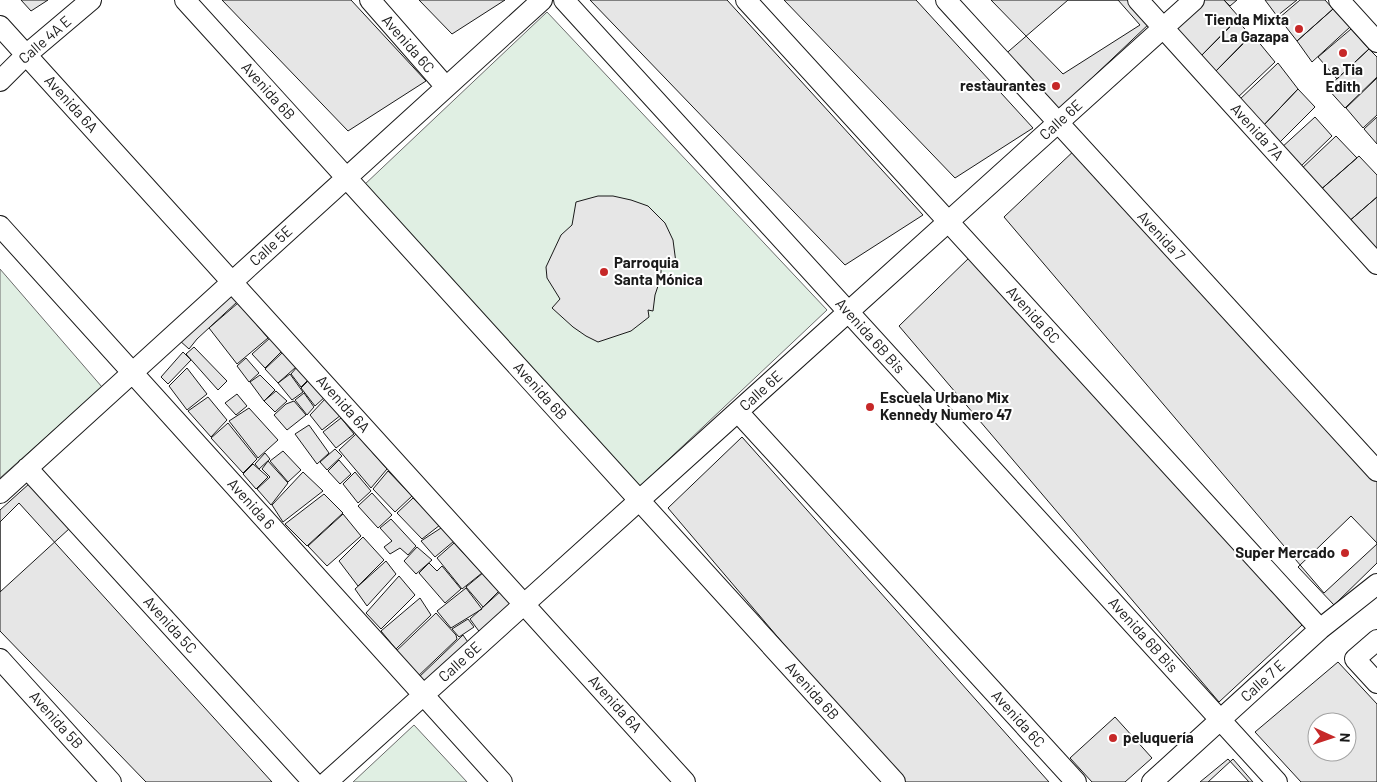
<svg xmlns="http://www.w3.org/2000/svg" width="1377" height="782" viewBox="0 0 1377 782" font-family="Barlow,sans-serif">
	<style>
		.green { fill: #e0efe3; stroke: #6a6a6a }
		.building { fill: #e6e6e6; stroke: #1a1a1a; fill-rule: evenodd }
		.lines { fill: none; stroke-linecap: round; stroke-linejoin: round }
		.minor-casing { stroke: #1a1a1a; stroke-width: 22 }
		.minor { stroke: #fff; stroke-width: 20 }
		.poi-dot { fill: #c62828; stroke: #fff; stroke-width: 2 }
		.labels { text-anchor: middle; stroke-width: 4; stroke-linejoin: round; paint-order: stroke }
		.poi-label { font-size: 15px; font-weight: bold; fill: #1a1a1a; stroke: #fff; text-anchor: end }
		.street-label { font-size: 15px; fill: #1a1a1a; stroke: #fff }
	</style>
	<rect width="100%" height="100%" fill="#fff"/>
	<path class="green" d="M547 12 827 310 634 492 363 186Z
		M0 269 102 387 0 478Z
		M414 725 467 782H353Z"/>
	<path class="building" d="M21 0H48L31 11Z
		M222 0H351L426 81 348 131Z
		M419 0H505L452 34Z
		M590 0H727L923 215 845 265Z
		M784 0H916L1033 128 955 178Z
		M991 0H1118L1140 25 1063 74Z
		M1068 0H1131L1151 22 1053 115 1002 57Z
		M1200 0H1224L1239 17 1198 59 1170 27Z
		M1224 0H1237L1230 6Z
		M1265 0H1297L1277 16Z
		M1300 0H1325L1333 9 1297 41 1279 18Z
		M1333 9 1350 27 1312 62 1297 41Z
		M1237 20 1251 36 1213 74 1198 59Z
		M1351 29 1369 49 1337 79 1318 57Z
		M1252 34 1275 62 1235 100 1213 74Z
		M1369 49 1377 57V77L1345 108 1327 88Z
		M1278 63 1298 89 1262 127 1238 101Z
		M1377 78V115L1363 128 1346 108Z
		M1298 89 1315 107 1278 144 1262 127Z
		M1315 117 1332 136 1298 169 1280 149Z
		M1377 117V144L1364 129Z
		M1336 136 1357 158 1318 192 1299 171Z
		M1078 147 1377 482V544L1324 593 1004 217Z
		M1359 156 1377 175V197L1347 223 1318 192Z
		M598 196H613L631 200 648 206 665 223 673 240 676 263 661 261V277L655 295 653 311 648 310 649 317 631 331 598 342 586 336 573 327 552 308 560 299 547 278 546 267 561 235 572 225 576 202Z
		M1377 197V250L1347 223Z
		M972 255 1302 625 1219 702 899 326Z
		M230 294 237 302 197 339 189 349 179 340Z
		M238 303 268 338 237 364 209 328Z
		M270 338 282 351 265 368 252 354Z
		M194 347 227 381 218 390 186 354Z
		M183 352 191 360 168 384 161 377Z
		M283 352 296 367 278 383 265 369Z
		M246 358 259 373 249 382 237 366Z
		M297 367 308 380 301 387 291 374Z
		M187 368 207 394 187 410 169 386Z
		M290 374 303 392 292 400 278 383Z
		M260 375 275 390 264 401 250 382Z
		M311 378 327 395 315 406 301 388Z
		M276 391 287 401 275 412 264 401Z
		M304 393 314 407 307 415 295 400Z
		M237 394 247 406 236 415 225 403Z
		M208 397 227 420 211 437 188 411Z
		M326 398 341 415 322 430 310 415Z
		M294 401 306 415 287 430 274 415 286 404Z
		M249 408 278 440 258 458 229 421Z
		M341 418 354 434 336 448 323 432Z
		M228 423 257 459 243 473 211 438Z
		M309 425 329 453 317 464 295 434Z
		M356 434 387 469 371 488 339 450Z
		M742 437 1049 782H901L668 508Z
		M335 449 342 456 327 470 320 462Z
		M283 451 301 470 288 482 270 461Z
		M265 453 270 459 259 469 255 464Z
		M339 460 351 474 340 484 328 471Z
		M268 461 288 483 271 505 257 489 270 477 262 469Z
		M253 464 268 477 256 489 243 474Z
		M388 471 412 496 395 512 373 489Z
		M303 472 323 491 283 522 272 505Z
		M355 472 371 491 358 503 343 484Z
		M30 483 70 528 0 592V510Z
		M372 493 392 515 378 528 358 506Z
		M324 494 343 513 307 546 285 524Z
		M413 498 440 525 422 539 397 513Z
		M19 503 272 782H146L0 631V522Z
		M343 514 361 536 327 566 308 546Z
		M1351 516 1377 543V563L1334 605 1298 567Z
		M391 519 416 546 408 555 400 548 390 554 384 547 392 541 380 528Z
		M441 528 454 541 435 557 421 541Z
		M363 537 384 560 358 586 339 561Z
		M454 543 482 573 462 589 437 558Z
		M417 547 432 560 416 574 404 561Z
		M386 561 396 574 367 606 355 589Z
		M429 563 437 571 442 566 461 589 445 603 419 573Z
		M484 572 500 590 483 607 466 587Z
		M399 576 415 595 381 629 366 613Z
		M466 588 482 609 451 628 437 611Z
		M502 590 514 604 481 634 470 619Z
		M420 598 431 615 396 649 381 631Z
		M436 613 456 635 457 639 415 679 392 655Z
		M468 619 474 627 459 637 452 629Z
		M463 635 470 645 424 687 417 679Z
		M1338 662 1377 704V782H1301L1255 732ZM1317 722H1347V752H1317Z
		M1115 717 1152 758 1125 782H1092L1070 758Z
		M1228 759 1249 782H1200Z
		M1233 759 1253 782H1208Z"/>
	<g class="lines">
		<g class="minor-casing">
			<path id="minor" d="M185 0 895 782
				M370 0 446 87
				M564 0 1277 782
				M746 0 1320 629
				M946 0 1377 471
				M1138 0 1377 264
				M1339 0 1377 42
				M0 26 685 782
				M0 81 26 55 91 0
				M0 226 502 782
				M738 412 1076 782
				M27 468 313 782
				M0 493 542 0
				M1377 640 1355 659 1377 683
				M0 659 111 782
				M327 782 1194 0
				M1152 782 1320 629 1377 584"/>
		</g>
		<use href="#minor" class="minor"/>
	</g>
	<g class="poi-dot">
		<circle cx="1299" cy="29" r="5"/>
		<circle cx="1343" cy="53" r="5"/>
		<circle cx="1056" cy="86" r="5"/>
		<circle cx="604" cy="272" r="5"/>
		<circle cx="870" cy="407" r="5"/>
		<circle cx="1345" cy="553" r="5"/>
		<circle cx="1113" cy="738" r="5"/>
	</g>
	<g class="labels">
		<g class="poi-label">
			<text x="1289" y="25">Tienda Mixta<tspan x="1289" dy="17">La Gazapa</tspan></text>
			<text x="1343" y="75" text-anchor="middle">La Tia<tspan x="1343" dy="17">Edith</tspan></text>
			<text x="1046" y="91">restaurantes</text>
			<text x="614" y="268" text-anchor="start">Parroquia<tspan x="614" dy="17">Santa Mónica</tspan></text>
			<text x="880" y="403" text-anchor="start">Escuela Urbano Mix<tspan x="880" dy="17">Kennedy Numero 47</tspan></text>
			<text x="1335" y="558">Super Mercado</text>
			<text x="1123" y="743" text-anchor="start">peluquería</text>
		</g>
		<g class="street-label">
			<text transform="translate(45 40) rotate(-41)" y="5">Calle 4A E</text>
			<text transform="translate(408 44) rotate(49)" y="5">Avenida 6C</text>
			<text transform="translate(268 91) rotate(48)" y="5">Avenida 6B</text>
			<text transform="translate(71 104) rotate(48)" y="5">Avenida 6A</text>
			<text transform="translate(1061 120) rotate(-42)" y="5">Calle 6E</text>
			<text transform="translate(1257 132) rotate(48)" y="5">Avenida 7A</text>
			<text transform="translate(1161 236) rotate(47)" y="5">Avenida 7</text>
			<text transform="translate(271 246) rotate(-42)" y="5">Calle 5E</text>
			<text transform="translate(1033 315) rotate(48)" y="5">Avenida 6C</text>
			<text transform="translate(870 336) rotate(48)" y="5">Avenida 6B Bis</text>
			<text transform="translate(540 391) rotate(48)" y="5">Avenida 6B</text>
			<text transform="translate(761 391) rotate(-42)" y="5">Calle 6E</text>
			<text transform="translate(343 404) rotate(48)" y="5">Avenida 6A</text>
			<text transform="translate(251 504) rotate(48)" y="5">Avenida 6</text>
			<text transform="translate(170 625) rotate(48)" y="5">Avenida 5C</text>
			<text transform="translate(1143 635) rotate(48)" y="5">Avenida 6B Bis</text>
			<text transform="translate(460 662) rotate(-42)" y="5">Calle 6E</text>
			<text transform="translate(1263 681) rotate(-42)" y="5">Calle 7 E</text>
			<text transform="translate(812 691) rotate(48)" y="5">Avenida 6B</text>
			<text transform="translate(615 704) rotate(48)" y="5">Avenida 6A</text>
			<text transform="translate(1018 719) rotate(48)" y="5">Avenida 6C</text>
			<text transform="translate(56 720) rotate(48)" y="5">Avenida 5B</text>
		</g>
	</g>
	<g transform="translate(1332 737) rotate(93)"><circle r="24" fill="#ffffff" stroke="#a3a3a3"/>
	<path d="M0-4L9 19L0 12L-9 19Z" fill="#c62828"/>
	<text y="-8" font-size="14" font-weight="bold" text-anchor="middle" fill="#1a1a1a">N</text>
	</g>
</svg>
